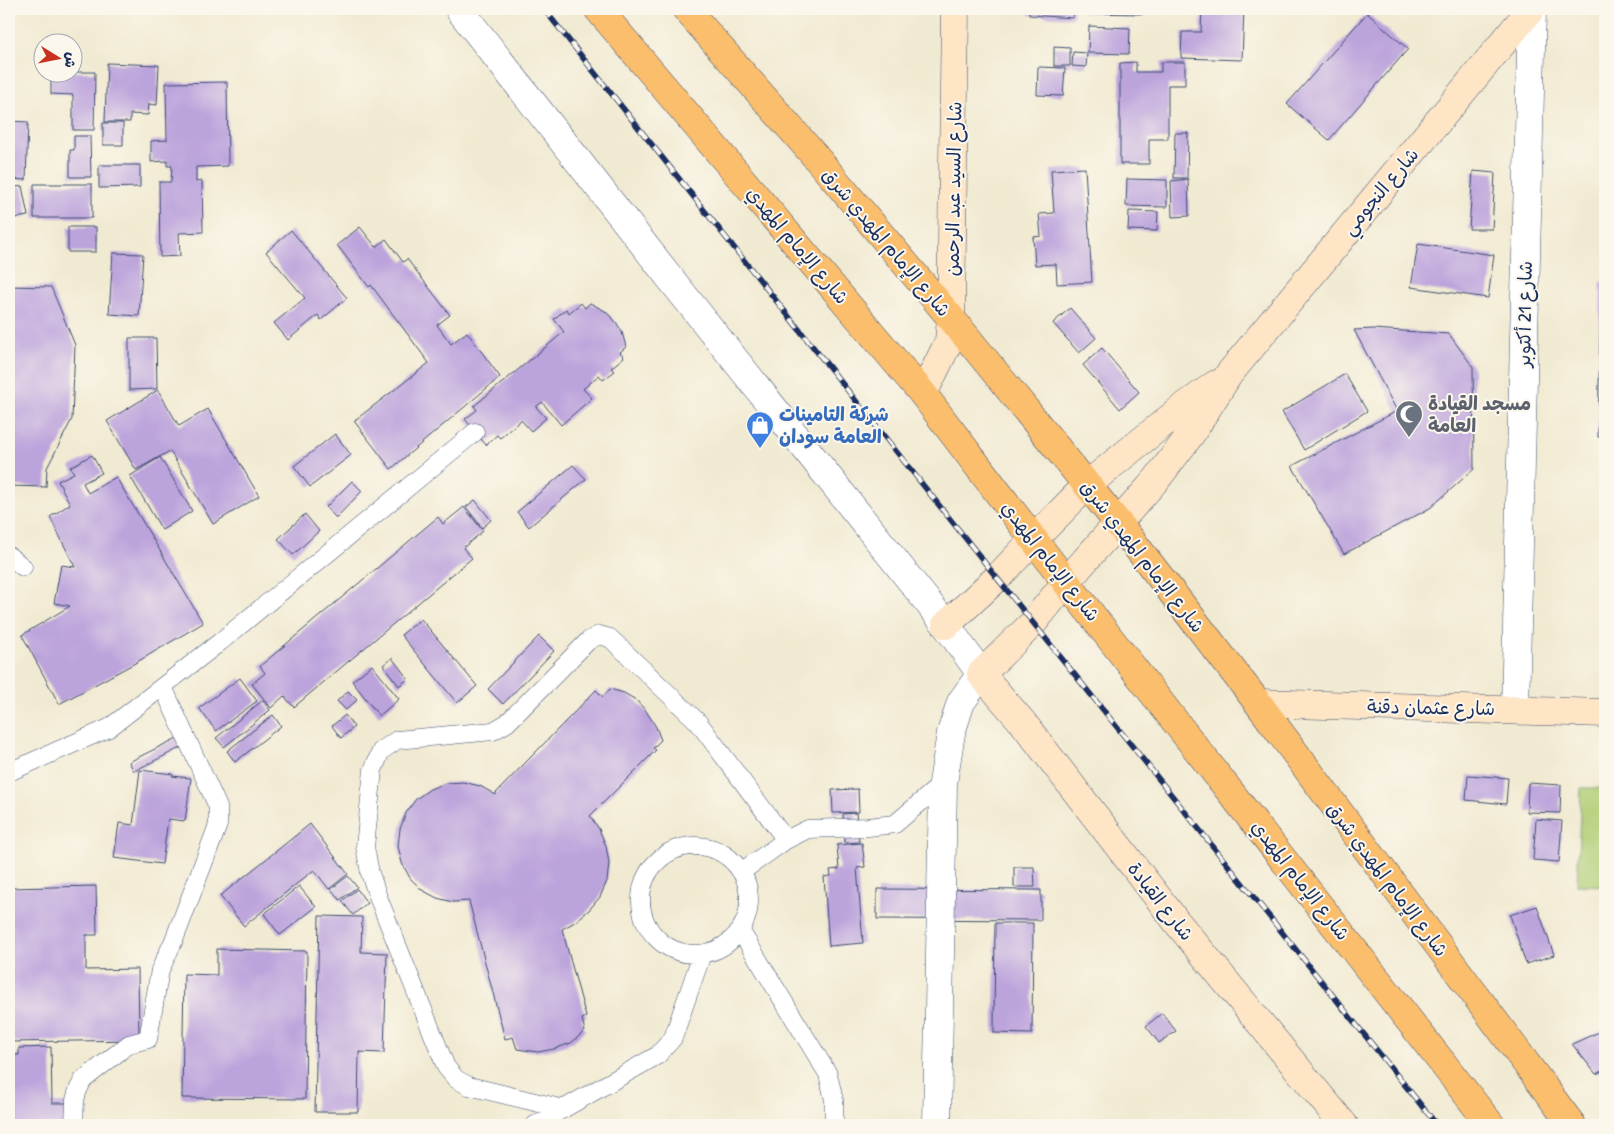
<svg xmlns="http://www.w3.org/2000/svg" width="1614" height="1134" viewBox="0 0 1614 1134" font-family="'Patrick Hand','Playpen Sans Arabic',sans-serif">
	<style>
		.green { fill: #b0ce75; stroke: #667e6a }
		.building { fill: #bba3dc }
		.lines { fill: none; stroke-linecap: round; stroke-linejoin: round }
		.lane-casing { stroke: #3b4b6f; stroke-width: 19 }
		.street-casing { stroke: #3b4b6f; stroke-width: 29 }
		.secondary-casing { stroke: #3b4b6f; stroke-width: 29 }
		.primary-casing { stroke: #3b4b6f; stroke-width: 29 }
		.lane { stroke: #fff; stroke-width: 18 }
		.street { stroke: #fff; stroke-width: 28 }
		.secondary { stroke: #fde5c5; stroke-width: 28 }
		.primary { stroke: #fabe6d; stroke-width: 28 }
		.rail-casing { stroke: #1b2f5e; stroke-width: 5.5 }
		.rail { stroke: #fbf7ec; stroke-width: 4; stroke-dasharray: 11; stroke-linecap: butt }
		.labels { text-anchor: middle; stroke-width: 4; stroke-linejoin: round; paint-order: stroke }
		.street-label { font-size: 19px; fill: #1b2f5e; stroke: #fbf7ec }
		.worship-label { font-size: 19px; font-weight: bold; fill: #5b616d; stroke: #fbf7ec; text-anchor: start }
		.shop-label { font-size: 19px; font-weight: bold; fill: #366cbe; stroke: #fbf7ec; text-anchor: start }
	</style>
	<rect width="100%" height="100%" fill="#fbf7ec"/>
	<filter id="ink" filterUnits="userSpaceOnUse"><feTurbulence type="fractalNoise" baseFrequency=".02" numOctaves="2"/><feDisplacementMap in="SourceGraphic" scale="10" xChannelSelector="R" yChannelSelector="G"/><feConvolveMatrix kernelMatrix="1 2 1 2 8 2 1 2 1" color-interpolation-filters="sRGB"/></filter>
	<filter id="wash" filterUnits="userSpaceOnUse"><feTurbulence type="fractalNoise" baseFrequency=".0096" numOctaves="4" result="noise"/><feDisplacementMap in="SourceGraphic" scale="20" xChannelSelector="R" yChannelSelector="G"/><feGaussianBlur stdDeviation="1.12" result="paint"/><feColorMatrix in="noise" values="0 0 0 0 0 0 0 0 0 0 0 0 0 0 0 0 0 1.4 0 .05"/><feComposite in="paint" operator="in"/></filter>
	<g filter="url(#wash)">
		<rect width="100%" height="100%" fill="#f1ead2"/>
		<path class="green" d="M1581 788H1605V886L1577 885Z"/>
		<g id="blocks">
			<path class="building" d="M1029 9H1074L1073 18 1029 15Z
				M1083 9H1144V14L1083 13Z
				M1202 9H1244L1242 60 1181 58 1182 32H1201Z
				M1367 13 1408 49 1329 140 1287 104Z
				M1089 26 1130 28 1129 54 1088 53Z
				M1054 47 1070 48V66H1054Z
				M1073 52 1087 53 1086 67 1072 66Z
				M1136 62V72H1161V62H1185V85H1168V139H1149V164H1120V63Z
				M107 63 159 65 157 105 149 104 148 115 130 114V122H105Z
				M1038 67 1065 68 1063 96 1037 95Z
				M51 72H95L94 130H73V95L51 94Z
				M227 82 228 166 196 167V182L202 181 203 232 179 233 180 256 160 257 159 182H171L172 166H167V161L151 162V141L167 140 166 83Z
				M9 121 28 122 26 180 9 179Z
				M103 123H123V145H103Z
				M1175 133H1188L1187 178H1174Z
				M74 136H90L91 177H70V150H74Z
				M99 165H140V187L99 188Z
				M1085 168 1092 282 1057 284 1056 264 1035 265 1033 237 1041 236 1039 214 1054 213 1051 170Z
				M1473 171 1495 173 1492 229H1469Z
				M1127 179 1167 180V207L1126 206Z
				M1188 179 1189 216 1172 217 1171 181Z
				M34 184H92V218H34Z
				M22 186 28 216 9 219V188Z
				M1129 211 1158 212 1157 231 1128 230Z
				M68 227H96V252H68Z
				M360 227 376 247 386 239 403 262 407 259 450 315 437 325 451 344 467 332 500 377 391 469 354 421 429 363 371 285 369 287 337 245Z
				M291 230 347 298 321 320 318 315 288 340 274 323 305 298 266 252Z
				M1418 244 1494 255 1488 298 1411 287Z
				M113 253 143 254 139 316 109 314Z
				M1601 282H1605V437H1598Z
				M9 286 51 287 75 345 72 419 47 468 46 487 9 486Z
				M581 303 585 308 590 303 605 311 616 322 622 332 626 347 620 352 624 357 611 368 615 371 603 380 599 375 583 389 592 398 561 425 542 402 536 407 546 418 531 431 521 420 500 438 497 435 486 445 465 419 477 410 474 406 564 332 554 319 566 309 569 313Z
				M1070 308 1096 338 1079 353 1053 323Z
				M1373 329 1449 334 1473 367 1474 469 1430 508 1344 554 1292 466 1397 411 1354 330Z
				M129 338H156L157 389 129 390Z
				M1102 348 1139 392 1120 409 1083 365Z
				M1345 374 1367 411 1304 450 1282 412Z
				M158 390 179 426 208 409 259 496 213 524 170 451 136 470 107 421Z
				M335 434 351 455 310 487 294 466Z
				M92 455 102 473 83 483 88 493 116 477 203 623 137 662 59 704 22 635 70 606 54 603 61 565 75 567 50 517 70 504 58 481 74 473 70 467Z
				M160 457 192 511 162 530 130 476Z
				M573 465 586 479 529 527 517 512Z
				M352 481 362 491 336 518 326 507Z
				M475 500 491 520 482 528 466 507Z
				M464 507 483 531 463 548 472 558 294 707 284 696 271 708 252 684 265 673 260 666 438 517 443 524Z
				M305 514 319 531 293 555 278 539Z
				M421 619 477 686 457 703 401 635Z
				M539 636 554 651 503 704 488 689Z
				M392 658 408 679 399 686 383 665Z
				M372 665 399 699 379 716 352 681Z
				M240 678 257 701 216 731 199 708Z
				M610 689 624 693 636 700 646 711 656 727 661 740 653 748 656 750 590 816 599 829 606 846 609 863 607 881 600 897 589 910 575 922 562 929 586 1017 582 1019 585 1031 571 1043 554 1049 538 1052 517 1049 513 1037 505 1039 469 901 453 902 437 898 422 890 410 878 402 863 398 846 400 829 406 813 416 799 430 789 446 783 463 782 480 786 496 795V793L596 690 603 697Z
				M348 691 357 700 346 710 337 701Z
				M263 700 270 710 224 747 216 738Z
				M273 715 281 726 235 762 227 751Z
				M345 715 354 727 341 738 332 726Z
				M181 736 186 745 134 771 129 762Z
				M140 770 173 774 172 776 191 778 185 821 168 819 162 864 114 858 119 823 133 825Z
				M1468 775 1508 778 1506 804 1466 800Z
				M1528 783 1561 785 1560 813 1527 812Z
				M858 789 859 812 833 813 832 790Z
				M856 813 859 842 845 843 843 814Z
				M1536 819 1562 821 1559 862 1533 860Z
				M310 824 348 874 329 889 314 870 244 926 220 896Z
				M862 843 865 867 857 868 863 943 829 946 824 877 831 876 830 870 839 869 837 845Z
				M1014 867H1034L1035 887H1014Z
				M348 876 357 887 340 900 331 889Z
				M96 886 97 935H86V970L138 969 139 1040 9 1042V888Z
				M299 886 316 907 280 935 264 914Z
				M357 889 367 903 353 915 342 901Z
				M877 889 1041 890V920L877 919Z
				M1537 906 1554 955 1526 964 1510 915Z
				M319 916 362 917 361 952 387 953 384 1053 359 1052 358 1112H315Z
				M995 923H1033L1032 1034 994 1033Z
				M217 949 307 951 305 1099 182 1098 184 974 217 975Z
				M1162 1013 1176 1031 1159 1043 1146 1026Z
				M1601 1031 1605 1036V1070L1596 1074 1572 1044Z
				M51 1047 52 1103H71V1125H9V1055H19V1048Z"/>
		</g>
	</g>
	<g filter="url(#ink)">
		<use href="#blocks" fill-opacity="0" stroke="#3b4b6f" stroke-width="1"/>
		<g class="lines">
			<g class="lane-casing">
				<path id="lane" d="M9 556 23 567
					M9 772 109 728 220 642 475 432
					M641 900a54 54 0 1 1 108 0a54 54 0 1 1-108 0Z
					M741 872 786 840 808 829 868 827 895 824 943 783
					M740 930 828 1074 834 1100V1125
					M564 1109 469 1086 456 1079 446 1067 378 897 370 873 365 847 373 770 381 751 397 740 493 731 507 723 588 641 599 635 610 638 698 722 786 840
					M74 1125 75 1100 78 1090 83 1080 129 1044 148 1039 160 970 174 940 218 825V807L163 687
					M535 1125 658 1055 673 1038 702 954"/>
			</g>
			<g class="street-casing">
				<path id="street" d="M459 9 670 278 946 625 981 674 961 702 951 733 943 783 937 1125
					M1515 709 1532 9"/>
			</g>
			<g class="secondary-casing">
				<path id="secondary" d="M923 394 949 341 951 318 955 9
					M946 625 997 578 1034 539 1087 485 1181 409 1216 384
					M1258 703 1605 713
					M1344 1125 1176 921 1024 724 981 674 1033 623 1066 582 1156 480 1191 434 1229 374 1531 9"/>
			</g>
			<g class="primary-casing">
				<path id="primary" d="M598 9 923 394 1066 582 1491 1125
					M686 9 814 155 951 318 1118 523 1258 703 1572 1125"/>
			</g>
			<use href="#lane" class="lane"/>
			<use href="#street" class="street"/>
			<use href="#secondary" class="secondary"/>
			<use href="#primary" class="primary"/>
			<g class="rail-casing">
				<path id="rail" d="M544 9 997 578 1437 1125"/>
			</g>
			<use href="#rail" class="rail"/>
		</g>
	</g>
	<defs>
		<g id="mosque-pin" transform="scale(1.4375)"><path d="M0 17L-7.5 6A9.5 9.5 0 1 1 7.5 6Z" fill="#6b7280" stroke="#fbf7ec"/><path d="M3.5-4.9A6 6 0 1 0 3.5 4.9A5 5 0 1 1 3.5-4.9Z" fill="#fff"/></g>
		<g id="shop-pin" transform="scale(1.4375)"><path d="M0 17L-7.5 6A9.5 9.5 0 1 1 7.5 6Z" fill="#3f7fe0" stroke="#fbf7ec"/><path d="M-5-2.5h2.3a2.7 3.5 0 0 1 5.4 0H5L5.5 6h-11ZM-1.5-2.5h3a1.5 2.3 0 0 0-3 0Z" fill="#fff"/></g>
	</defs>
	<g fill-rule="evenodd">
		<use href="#mosque-pin" x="1409" y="414"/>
		<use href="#shop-pin" x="760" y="425"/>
	</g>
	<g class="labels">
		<g class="street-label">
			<text transform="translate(953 189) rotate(-89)" y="7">شارع السيد عبد الرحمن</text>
			<text transform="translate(1380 191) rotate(-50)" y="7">شارع النجومي</text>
			<text transform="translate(887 242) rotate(50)" y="7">شارع الإمام المهدي شرق</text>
			<text transform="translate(798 245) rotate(50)" y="7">شارع الإمام المهدي</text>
			<text transform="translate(1524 314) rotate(-89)" y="7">شارع 21 أكتوبر</text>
			<text transform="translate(1143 556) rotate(52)" y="7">شارع الإمام المهدي شرق</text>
			<text transform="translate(1051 561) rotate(52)" y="7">شارع الإمام المهدي</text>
			<text transform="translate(1431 707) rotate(1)" y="7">شارع عثمان دقنة</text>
			<text transform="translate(1388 879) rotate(53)" y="7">شارع الإمام المهدي شرق</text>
			<text transform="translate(1301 880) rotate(52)" y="7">شارع الإمام المهدي</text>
			<text transform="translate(1161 901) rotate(52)" y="7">شارع القيادة</text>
		</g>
		<g class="worship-label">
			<text x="1428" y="410">مسجد القيادة<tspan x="1428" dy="22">العامة</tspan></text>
		</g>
		<g class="shop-label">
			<text x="779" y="421">شركة التامينات<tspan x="779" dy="22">العامة سودان</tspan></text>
		</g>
	</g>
	<rect width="1614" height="1134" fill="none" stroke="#fbf7ec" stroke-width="30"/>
	<g transform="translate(58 58) rotate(100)"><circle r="24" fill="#fbf7ec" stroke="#a1a7b3"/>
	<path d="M0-4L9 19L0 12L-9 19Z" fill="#c8321e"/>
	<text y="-8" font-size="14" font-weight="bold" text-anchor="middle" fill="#1b2f5e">ش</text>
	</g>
</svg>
